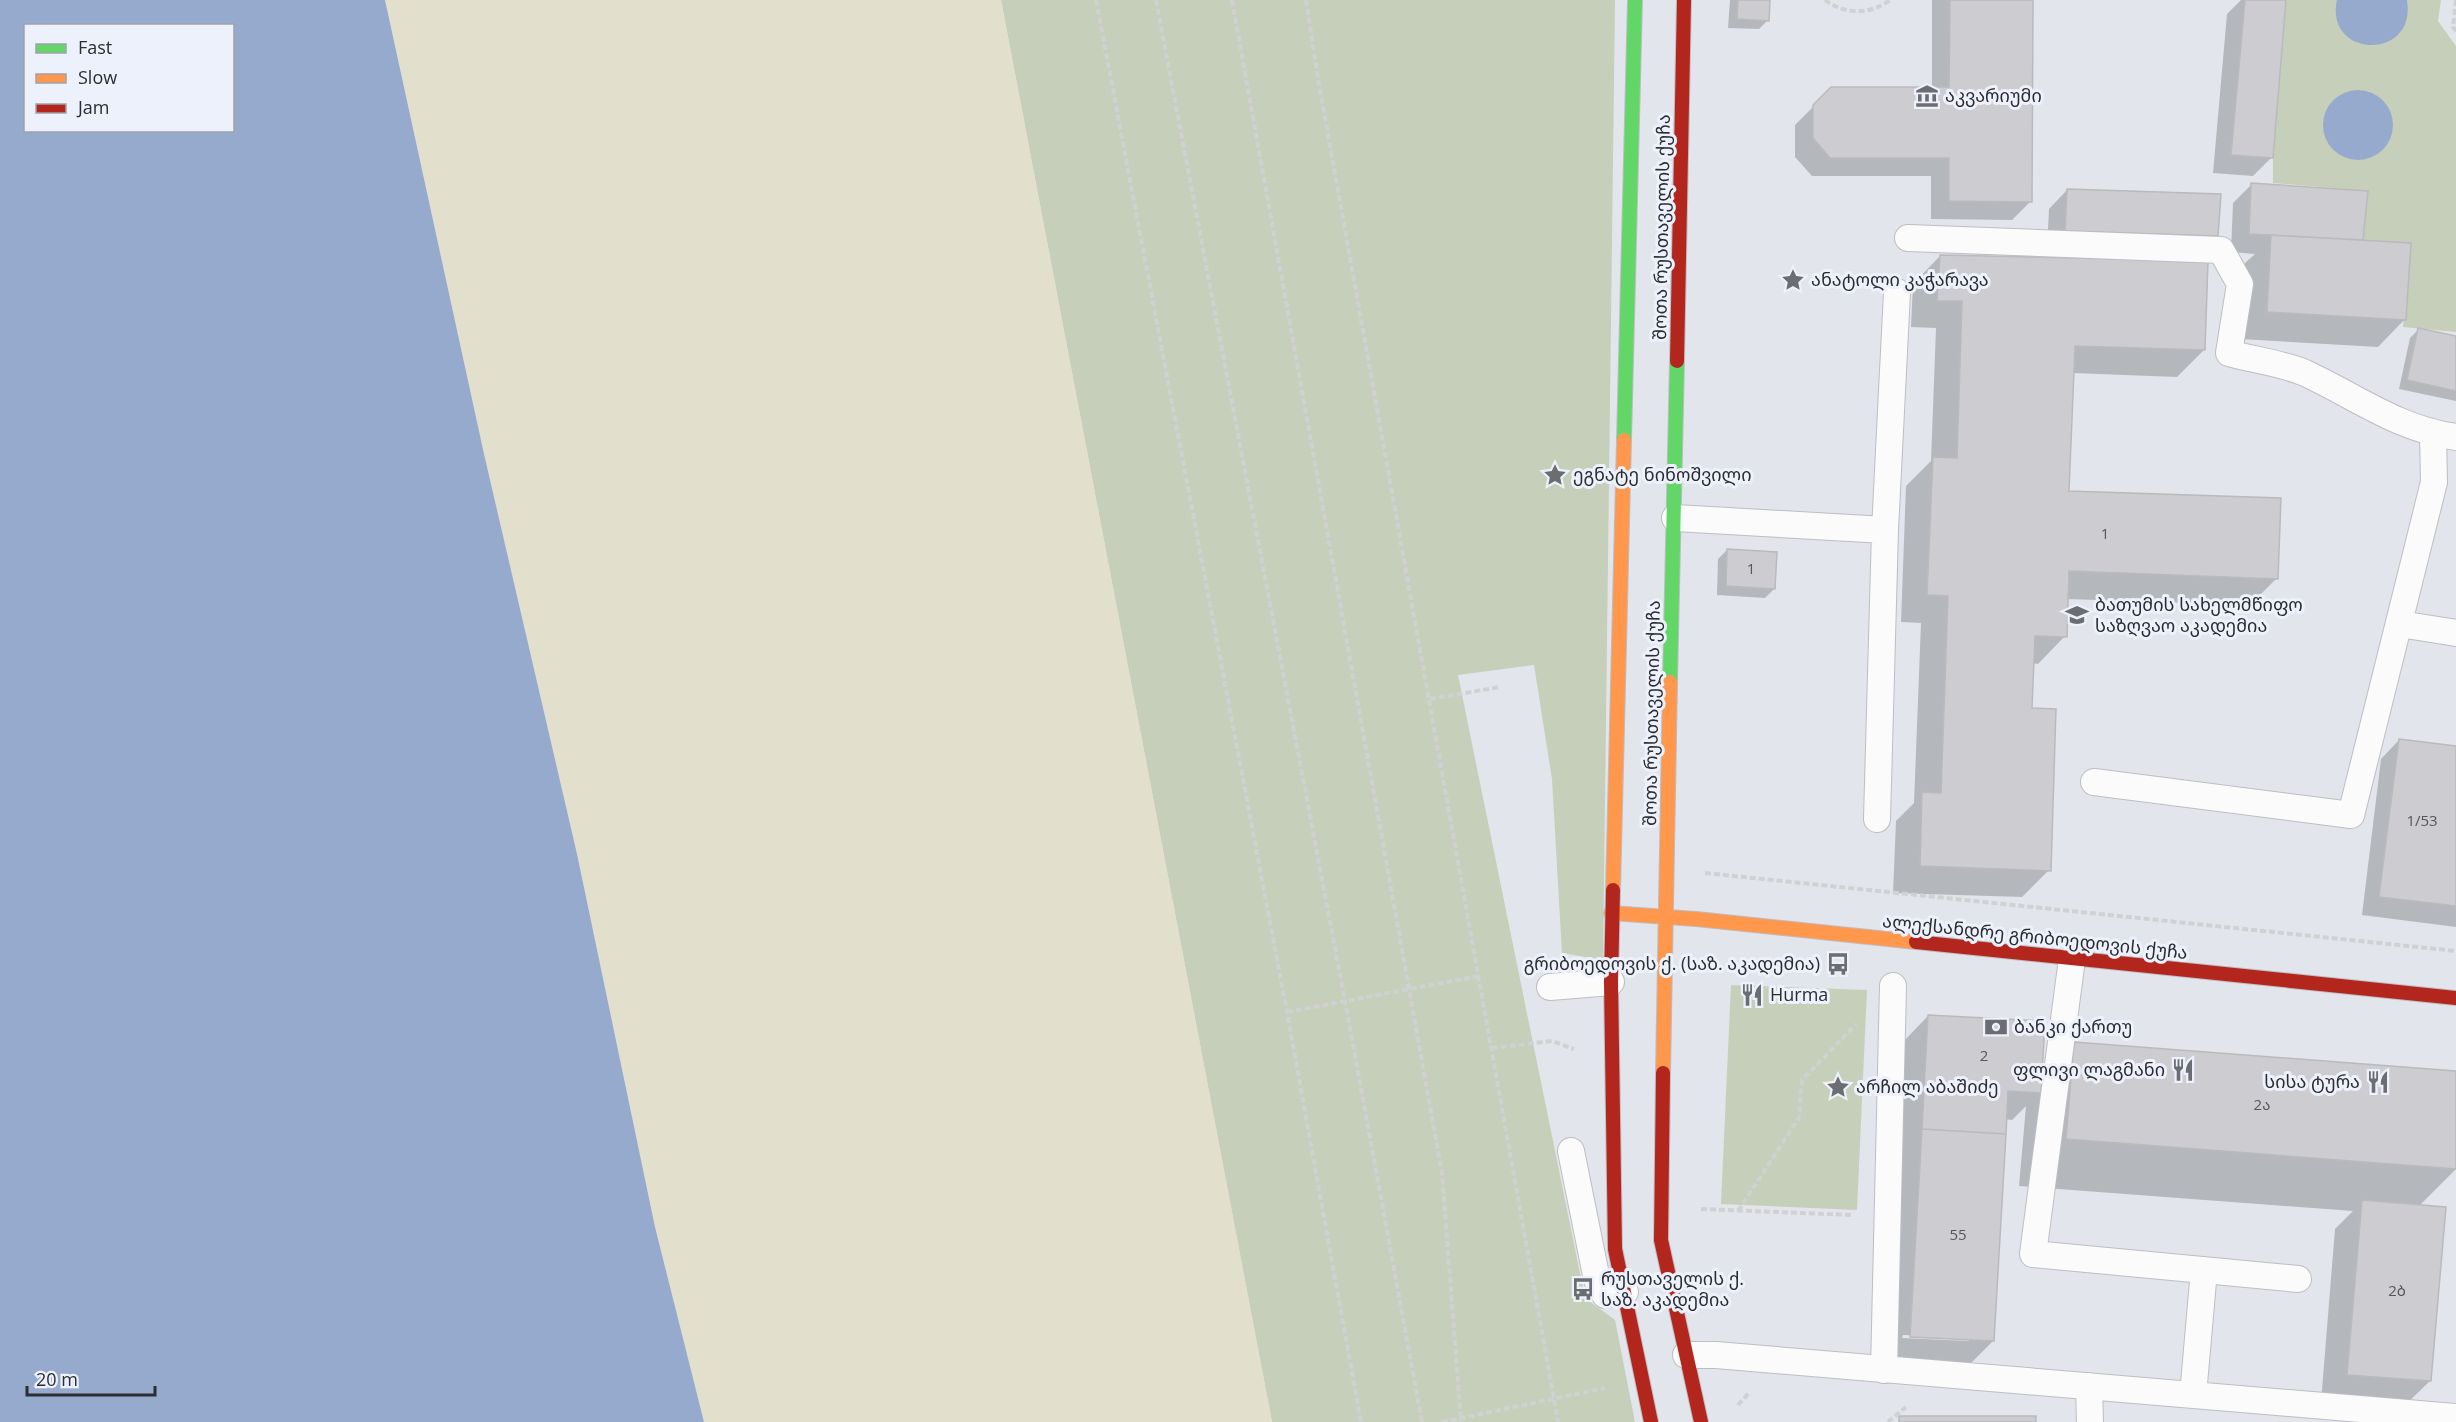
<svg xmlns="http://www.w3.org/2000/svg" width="2456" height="1422" viewBox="0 0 2456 1422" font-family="'Open Sans','Noto Sans Georgian',sans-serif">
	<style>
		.green { fill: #c6cfb9 }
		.sand { fill: #e3dfcd }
		.water { fill: #96aace; fill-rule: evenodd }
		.shadow { fill: #0003; fill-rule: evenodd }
		.building { fill: #ccccd1; stroke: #bababe; stroke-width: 1.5 }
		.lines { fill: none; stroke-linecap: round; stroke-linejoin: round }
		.lane-casing { stroke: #bdbec3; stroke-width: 28 }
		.fast-casing { stroke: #bdbec3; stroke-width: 16 }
		.slow-casing { stroke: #bdbec3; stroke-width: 16 }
		.jam-casing { stroke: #bdbec3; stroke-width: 16 }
		.path { stroke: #d0d1d3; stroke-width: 4; stroke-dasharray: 6 3; stroke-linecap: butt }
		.lane { stroke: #fbfbfc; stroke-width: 26 }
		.fast { stroke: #63d668; stroke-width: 14 }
		.slow { stroke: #ff974d; stroke-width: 14 }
		.jam { stroke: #b3261e; stroke-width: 14 }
		.labels { text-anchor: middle; stroke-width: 6; stroke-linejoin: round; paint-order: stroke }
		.number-label { font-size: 15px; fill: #56575c }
		.poi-label { font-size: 18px; fill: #2b2d31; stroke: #ecf1fc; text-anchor: start }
		.street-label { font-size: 18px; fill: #2b2d31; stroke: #ecf1fc }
	</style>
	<rect width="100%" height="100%" fill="#e2e5eb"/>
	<path class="green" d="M1001 0H1615L1603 960 1562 953 1552 779 1534 665 1458 675 1585 1298 1615 1320 1635 1422H1272Z
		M2286 0H2441L2438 21 2456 46V332L2403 327 2409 267 2361 262 2368 191 2273 183V158Z
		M1731 985 1867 990 1857 1210 1721 1204Z"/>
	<path class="sand" d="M385 0H1001L1272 1422H704L655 1227 577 854 484 454Z"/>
	<path class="water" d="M0 0H385L484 454 577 854 655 1227 704 1422H0ZM26 26H232V130H26Z
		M2337 0H2407C2417 62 2324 58 2337 0Z
		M2323 125a35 35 0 1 1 70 0a35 35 0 1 1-70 0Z"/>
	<path class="shadow" d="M1730 0H1768V20L1759 29 1728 28Z
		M1932 0H2032L2031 201 2012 220 1931 219V176H1812L1795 157V125L1832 88H1932Z
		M2241 0H2285L2271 158 2253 176 2213 173 2227 14Z
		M2252 184 2362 239 2359 242 2405 319 2378 347 2240 339 2244 264 2255 254 2231 252 2233 203ZM2271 234 2353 238V241L2271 237Z
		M2067 190 2217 235 2198 254 2047 249 2049 209Z
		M1940 256 2204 350 2177 377 2072 373 2067 492 2277 578 2250 605 2066 599 2065 636 2038 664 2032 663 2030 710 2049 870 2022 897 1893 893 1896 821 1914 803 1921 623 1901 622 1906 486 1931 461 1936 328 1911 327 1913 284Z
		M2419 329 2456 338V401L2399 389 2410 338Z
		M1727 550 1774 589 1765 598 1717 595 1718 559Z
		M2399 740 2456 747V927L2362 915 2381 759Z
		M1928 1016 2040 1078 2075 1043 2456 1072V1169L2418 1207 2430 1381 2402 1408 2321 1402 2335 1229 2353 1211 2019 1186 2026 1106 2012 1120 2005 1119 1993 1341 1966 1368 1883 1364 1901 1044ZM1903 1335 1969 1338V1341L1902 1338Z"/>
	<path class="building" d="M1738 0H1770L1769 21 1737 19Z
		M1950 0H2033L2032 202 1949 201V158H1830L1813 138V105L1831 87H1949Z
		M2245 0H2286L2273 158 2231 155Z
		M2251 183 2368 191 2363 240 2249 234Z
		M2067 189 2221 194 2218 236 2065 231Z
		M2271 235 2411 243 2406 320 2267 312Z
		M1940 255 2208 261 2205 350 2075 346 2069 491 2281 498 2278 579 2069 571 2067 637 2035 636 2032 708 2056 709 2051 871 1920 866 1922 792 1941 793 1948 596 1927 595 1933 457 1957 458 1962 301H1937Z
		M2418 328 2456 336V391L2407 380Z
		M1727 549 1777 552 1775 589 1726 586Z
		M2399 739 2456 746V906L2379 897Z
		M1928 1015 2045 1021 2041 1093 2008 1091 2006 1134 1922 1129Z
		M2074 1042 2456 1071V1169L2066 1139Z
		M1922 1129 2006 1134 1994 1341 1910 1337Z
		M2362 1200 2446 1207 2431 1381 2347 1375Z
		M1899 1416H2036V1422H1899Z"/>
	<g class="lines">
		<g class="lane-casing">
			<path id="lane" d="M1908 238 2221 250 2240 284 2229 353C2253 360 2282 363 2305 373 2357 397 2398 429 2456 437
				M1675 518 1885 530 1897 292
				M2400 624 2456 633
				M2094 782 2351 815 2434 482 2433 434
				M1877 819 1885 530
				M2072 959 2033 1254 2298 1279
				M1550 987 1611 982
				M1571 1151 1597 1280 1605 1295 1625 1292
				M1686 1355H1716L2456 1417
				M1884 1370 1893 986
				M2089 1386 2090 1422
				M2193 1395 2204 1270"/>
		</g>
		<g class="fast-casing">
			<path id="fast" d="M1624 440 1635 0
				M1670 682 1677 361"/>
		</g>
		<g class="slow-casing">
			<path id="slow" d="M1613 890 1624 440
				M1611 913 1696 919 1916 942
				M1663 1073 1670 682"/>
		</g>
		<g class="jam-casing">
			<path id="jam" d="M1677 361 1684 0
				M1613 890 1611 982 1615 1249 1651 1422
				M1916 942 2456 998
				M1663 1073 1661 1240 1701 1422"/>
		</g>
		<path class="path" d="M1096 0 1287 1012 1361 1422
			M1156 0 1345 1001 1422 1422
			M1232 0 1442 1173 1461 1422
			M1306 0 1319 84 1558 1422
			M1825 0C1845 15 1870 15 1890 0
			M2456 0 2453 27 2456 31
			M1430 699 1500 687
			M1705 873 2456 951
			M1287 1012 1479 976
			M1492 1048 1552 1041 1574 1049
			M1701 1209 1852 1215
			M1738 1211 1799 1118 1802 1080 1856 1024
			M1738 1405 1749 1393
			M1442 1422 1605 1388
			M1888 1422 1906 1407"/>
		<use href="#lane" class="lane"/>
		<use href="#fast" class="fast"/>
		<use href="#slow" class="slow"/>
		<use href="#jam" class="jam"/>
	</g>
	<defs>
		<g id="museum-bare" transform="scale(1.8)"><path d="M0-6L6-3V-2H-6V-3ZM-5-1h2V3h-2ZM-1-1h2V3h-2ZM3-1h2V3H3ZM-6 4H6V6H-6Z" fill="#6b6d72" stroke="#ecf1fc" stroke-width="2.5" paint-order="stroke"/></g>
		<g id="sight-bare" transform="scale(1.8)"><path d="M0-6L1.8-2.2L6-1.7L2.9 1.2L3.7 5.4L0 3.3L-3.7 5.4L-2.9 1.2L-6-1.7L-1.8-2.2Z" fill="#6b6d72" stroke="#ecf1fc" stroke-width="2.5" paint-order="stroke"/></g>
		<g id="university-bare" transform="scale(1.8)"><path d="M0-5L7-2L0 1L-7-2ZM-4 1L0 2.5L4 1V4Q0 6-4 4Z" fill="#6b6d72" stroke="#ecf1fc" stroke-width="2.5" paint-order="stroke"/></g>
		<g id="bus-bare" transform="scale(1.8)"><path d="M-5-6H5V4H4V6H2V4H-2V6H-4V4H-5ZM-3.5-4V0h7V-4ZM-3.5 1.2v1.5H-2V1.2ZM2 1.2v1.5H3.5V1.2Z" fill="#6b6d72" stroke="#ecf1fc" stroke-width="2.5" paint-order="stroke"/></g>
		<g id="restaurant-bare" transform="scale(1.8)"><path d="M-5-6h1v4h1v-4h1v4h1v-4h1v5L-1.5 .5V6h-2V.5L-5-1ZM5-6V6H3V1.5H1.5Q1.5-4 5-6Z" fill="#6b6d72" stroke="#ecf1fc" stroke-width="2.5" paint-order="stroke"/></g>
		<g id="bank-bare" transform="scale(1.8)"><path d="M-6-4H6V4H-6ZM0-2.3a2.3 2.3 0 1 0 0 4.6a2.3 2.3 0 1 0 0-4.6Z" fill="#6b6d72" stroke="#ecf1fc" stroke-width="2.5" paint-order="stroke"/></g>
	</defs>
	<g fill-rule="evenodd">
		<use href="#museum-bare" x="1927" y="96"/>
		<use href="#sight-bare" x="1793" y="280"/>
		<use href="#sight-bare" x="1555" y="475"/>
		<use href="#university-bare" x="2077" y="615"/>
		<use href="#bus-bare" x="1838" y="964"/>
		<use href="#restaurant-bare" x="1752" y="995"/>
		<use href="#bank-bare" x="1996" y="1027"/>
		<use href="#restaurant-bare" x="2183" y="1070"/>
		<use href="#restaurant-bare" x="2378" y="1082"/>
		<use href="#sight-bare" x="1838" y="1087"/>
		<use href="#bus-bare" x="1583" y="1289"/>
	</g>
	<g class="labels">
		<g class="number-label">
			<text x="2105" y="539">1</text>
			<text x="1751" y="574">1</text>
			<text x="2422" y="826">1/53</text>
			<text x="1984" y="1061">2</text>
			<text x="2262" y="1110">2ა</text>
			<text x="1958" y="1240">55</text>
			<text x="2397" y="1296">2ბ</text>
		</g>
		<g class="poi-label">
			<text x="1945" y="102">აკვარიუმი</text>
			<text x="1811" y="286">ანატოლი კაჭარავა</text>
			<text x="1573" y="481">ეგნატე ნინოშვილი</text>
			<text x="2095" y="611">ბათუმის სახელმწიფო<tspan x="2095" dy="21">საზღვაო აკადემია</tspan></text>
			<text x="1820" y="970" text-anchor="end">გრიბოედოვის ქ. (საზ. აკადემია)</text>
			<text x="1770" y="1001">Hurma</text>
			<text x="2014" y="1033">ბანკი ქართუ</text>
			<text x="2165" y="1076" text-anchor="end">ფლივი ლაგმანი</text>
			<text x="2360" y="1088" text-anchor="end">სისა ტურა</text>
			<text x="1856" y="1093">არჩილ აბაშიძე</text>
			<text x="1601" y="1285">რუსთაველის ქ.<tspan x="1601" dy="21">საზ. აკადემია</tspan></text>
		</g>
		<g class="street-label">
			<text transform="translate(1662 227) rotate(-89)" y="6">შოთა რუსთაველის ქუჩა</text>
			<text transform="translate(1652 713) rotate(-89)" y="6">შოთა რუსთაველის ქუჩა</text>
			<text transform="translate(2035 937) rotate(6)" y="6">ალექსანდრე გრიბოედოვის ქუჩა</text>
		</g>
	</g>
	<rect x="24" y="24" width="210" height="108" fill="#ecf1fc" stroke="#9fa3ab" stroke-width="1.5"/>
	<rect x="36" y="44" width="30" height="9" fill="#63d668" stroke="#9fa3ab" stroke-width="1.5"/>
	<text x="78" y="54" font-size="18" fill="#2b2d31">Fast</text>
	<rect x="36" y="74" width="30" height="9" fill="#ff974d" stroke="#9fa3ab" stroke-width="1.5"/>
	<text x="78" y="84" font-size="18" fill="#2b2d31">Slow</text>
	<rect x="36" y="104" width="30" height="9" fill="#b3261e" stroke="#9fa3ab" stroke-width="1.5"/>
	<text x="78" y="114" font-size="18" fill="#2b2d31">Jam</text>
	<path d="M27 1386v9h128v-9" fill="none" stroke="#2b2d31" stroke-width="3"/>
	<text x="36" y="1386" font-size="18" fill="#2b2d31" stroke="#ecf1fc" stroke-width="4.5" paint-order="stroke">20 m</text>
</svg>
